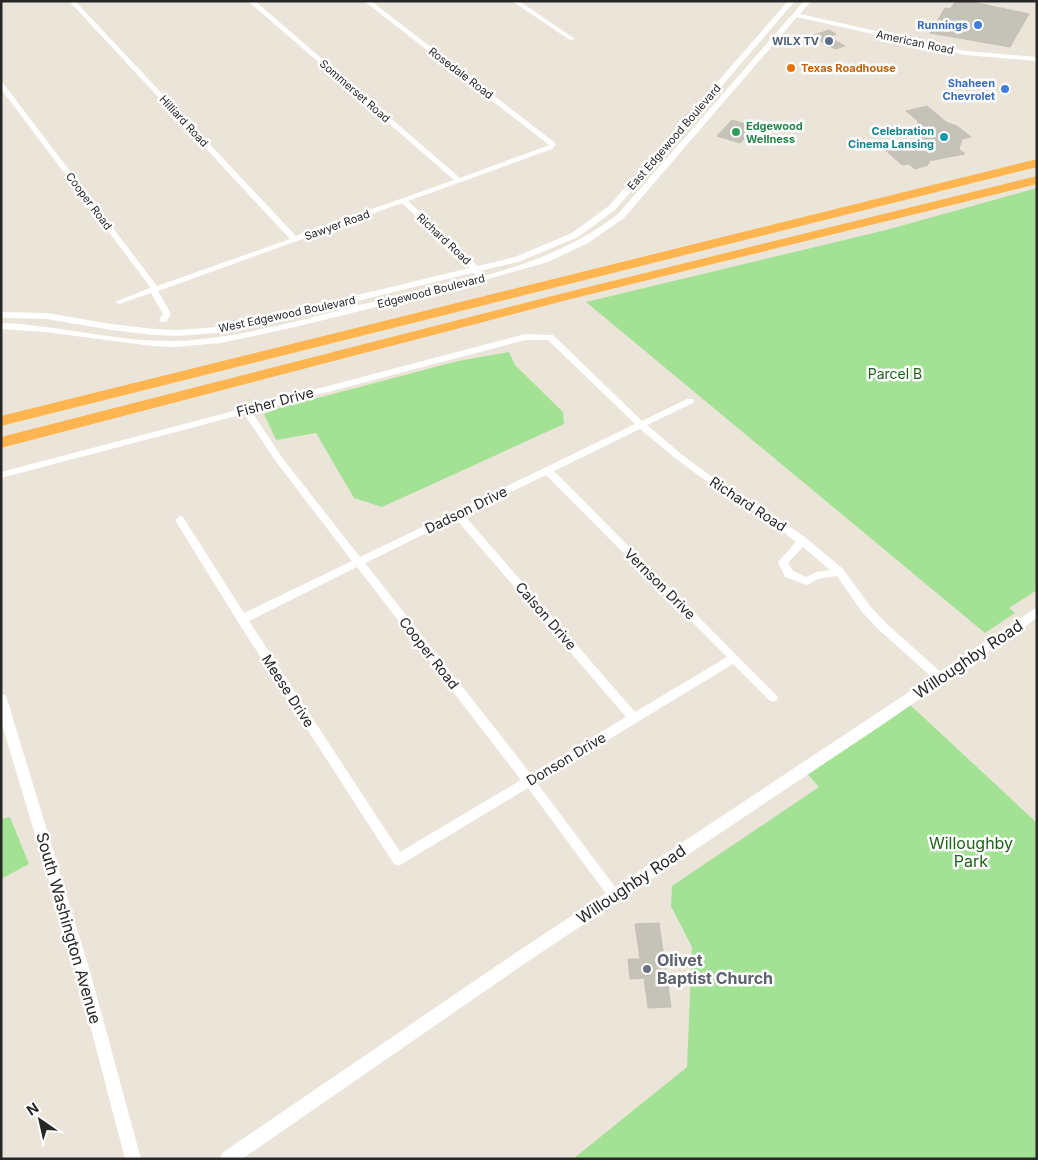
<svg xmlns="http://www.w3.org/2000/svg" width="1038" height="1160" viewBox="0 0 1038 1160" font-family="Inter,sans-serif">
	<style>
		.green { fill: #a3e294 }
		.building { fill: #c5c2b8; stroke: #c5c1b2 }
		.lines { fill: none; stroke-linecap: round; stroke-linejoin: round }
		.minor { fill: #fff; fill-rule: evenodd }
		.tertiary { fill: #fff; fill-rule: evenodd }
		.motorway { fill: #feb54f; fill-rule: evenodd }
		.shop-dot { fill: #3f7fe0; stroke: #fff; stroke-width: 2 }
		.service-dot { fill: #5c6f8a; stroke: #fff; stroke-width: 2 }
		.food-dot { fill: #e8710a; stroke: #fff; stroke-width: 2 }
		.leisure-dot { fill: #2e9e5b; stroke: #fff; stroke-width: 2 }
		.culture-dot { fill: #0f9aa8; stroke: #fff; stroke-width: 2 }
		.worship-dot { fill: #6b7280; stroke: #fff; stroke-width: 2 }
		.labels { text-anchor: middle; stroke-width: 5; stroke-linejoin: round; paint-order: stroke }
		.far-shop-label { font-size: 11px; font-weight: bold; fill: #366cbe; stroke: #fff; text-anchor: end }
		.far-service-label { font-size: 11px; font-weight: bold; fill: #4e5e75; stroke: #fff; text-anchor: end }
		.far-street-label { font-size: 11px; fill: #272727; stroke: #fff }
		.far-food-label { font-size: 11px; font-weight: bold; fill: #c56008; stroke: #fff; text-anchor: start }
		.far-leisure-label { font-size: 11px; font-weight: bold; fill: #27864d; stroke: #fff; text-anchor: start }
		.far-culture-label { font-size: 11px; font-weight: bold; fill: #0d838f; stroke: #fff; text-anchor: end }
		.park-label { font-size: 14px; fill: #1d6319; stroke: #fff }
		.street-label { font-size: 14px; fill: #272727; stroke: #fff }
		.near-street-label { font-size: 16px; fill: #272727; stroke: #fff }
		.near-park-label { font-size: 16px; fill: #1d6319; stroke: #fff }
		.near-worship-label { font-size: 16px; font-weight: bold; fill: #5b616d; stroke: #fff; text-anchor: start }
	</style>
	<rect width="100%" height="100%" fill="#eae5d8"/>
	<path class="green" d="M1037 188V590L1009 608 1015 613 985 633 586 302 886 230Z
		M509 352 515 365 563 412 564 424 382 507 354 498 316 433 276 440 264 414 276 409 458 361Z
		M906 701 1037 823V1159H573L687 1067 692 947 671 906 672 886 819 787 804 770Z
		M10 817 29 864 1 879V819Z"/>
	<path class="building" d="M956 1H968L1029 14 1010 47 930 33 945 8 950 9Z
		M829 30 836 34 829 37 845 46 835 49 811 36Z
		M927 106 946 122 957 126 971 137 962 139 959 149 965 154 928 161 930 163 926 164 928 165 915 169 909 164 902 165 882 147 921 141 919 136 924 130 919 126H921L917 122 918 121 906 111Z
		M732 120 755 127 740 143 717 136Z
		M659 923 671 1007 648 1008 644 978 630 979 628 959H640L635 924Z"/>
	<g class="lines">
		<path class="minor" d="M69 1H75L296 236 454 180 248 1H255L460 178 549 145 364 1H371L554 142 556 145 552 149 408 201 476 264 486 279 485 281H479L470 268 402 203 158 291 171 314 166 322H160L159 320 163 314 151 293 119 304 115 302 150 288 148 284 1 89V82L3 83 157 286 290 239Z
			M512 1H519L575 39 570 40Z
			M525 334 553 335 642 421 687 399H693L694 401 693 403 647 425 681 454 716 480 769 512 806 538 843 569 870 606 888 625 943 674 944 677 943 680 939 681 935 680 880 631 862 612 837 576 818 579 807 585 785 577 778 562 796 542 763 516 710 484 675 458 640 429 554 471 778 697 777 700 773 702 769 700 733 664 537 783 618 891 620 895 618 899 614 901 610 899 528 788 402 864 398 866 394 864 238 622 175 520 180 516 183 517 244 613 352 561 277 463 244 414 1 478V472L241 409 245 406 248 407ZM525 340H548L635 424 360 557 283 459 252 412ZM546 475 727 657 635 712 464 515ZM456 519 626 717 531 774 365 563ZM803 547 830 570 816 572 806 577 793 571 788 563ZM357 567 521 780 400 852 249 621Z"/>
		<path class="tertiary" d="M788 1H795L615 210 578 237 521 261 229 332 178 336 154 335 111 330 47 319 1 318V312L47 313 111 324 154 329 178 330 229 326 515 257 572 233 609 206Z
			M804 1H811L800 14 966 51 1037 57V61L966 55 797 17 624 218 588 243 548 262 481 281 291 328 221 343 174 347 152 346 45 332 1 329V323C59 325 116 342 174 341 237 339 299 320 360 305 448 283 544 272 618 214Z
			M1037 607V618L882 725 524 964 242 1159H220L222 1153 514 954Z
			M1 694 5 695 7 699 91 975 141 1159H125L77 975 1 721Z"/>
		<path class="motorway" d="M1037 159V167L1 426V416Z
			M1037 176V184L567 300 1 448V437L564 293Z"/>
	</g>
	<g class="shop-dot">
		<circle cx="978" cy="25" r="5"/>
		<circle cx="1005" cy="89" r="5"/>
	</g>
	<circle class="service-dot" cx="829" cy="41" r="5"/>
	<circle class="food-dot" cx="791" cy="68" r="5"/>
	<circle class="leisure-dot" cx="736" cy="132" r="5"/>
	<circle class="culture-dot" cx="944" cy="137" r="5"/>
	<circle class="worship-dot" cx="647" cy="969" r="5"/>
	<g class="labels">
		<g class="far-shop-label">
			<text x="968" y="29">Runnings</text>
			<text x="995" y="87">Shaheen<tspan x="995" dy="13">Chevrolet</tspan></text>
		</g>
		<g class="far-service-label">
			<text x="819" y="45">WILX TV</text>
		</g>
		<g class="far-street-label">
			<text transform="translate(915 42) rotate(12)" y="4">American Road</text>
			<text transform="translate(461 73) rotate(37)" y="4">Rosedale Road</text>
			<text transform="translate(355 91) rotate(41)" y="4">Sommerset Road</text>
			<text transform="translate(184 121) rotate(47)" y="4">Hilliard Road</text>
			<text transform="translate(674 137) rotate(-49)" y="4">East Edgewood Boulevard</text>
			<text transform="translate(89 201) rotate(53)" y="4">Cooper Road</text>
			<text transform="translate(337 225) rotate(-20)" y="4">Sawyer Road</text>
			<text transform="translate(444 239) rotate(43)" y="4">Richard Road</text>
			<text transform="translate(431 291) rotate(-14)" y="4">Edgewood Boulevard</text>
			<text transform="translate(287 314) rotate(-12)" y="4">West Edgewood Boulevard</text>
		</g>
		<g class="far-food-label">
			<text x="801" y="72">Texas Roadhouse</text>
		</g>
		<g class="far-leisure-label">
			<text x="746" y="130">Edgewood<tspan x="746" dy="13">Wellness</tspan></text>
		</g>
		<g class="far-culture-label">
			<text x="934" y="135">Celebration<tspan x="934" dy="13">Cinema Lansing</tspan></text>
		</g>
		<g class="park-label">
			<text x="895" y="379">Parcel B</text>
		</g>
		<g class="street-label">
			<text transform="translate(275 402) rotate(-15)" y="5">Fisher Drive</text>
			<text transform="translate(748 504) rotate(33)" y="5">Richard Road</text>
			<text transform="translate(466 510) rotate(-26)" y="5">Dadson Drive</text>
			<text transform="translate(660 584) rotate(45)" y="5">Vernson Drive</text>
			<text transform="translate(546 616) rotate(49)" y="5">Calson Drive</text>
			<text transform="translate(429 653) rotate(52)" y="5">Cooper Road</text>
			<text transform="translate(288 691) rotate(57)" y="5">Meese Drive</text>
			<text transform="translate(566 759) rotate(-31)" y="5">Donson Drive</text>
		</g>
		<g class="near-street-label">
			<text transform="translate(968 659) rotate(-34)" y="6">Willoughby Road</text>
			<text transform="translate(631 884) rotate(-34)" y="6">Willoughby Road</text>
			<text transform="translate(69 928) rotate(74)" y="6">South Washington Avenue</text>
		</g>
		<g class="near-park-label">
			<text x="971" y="849">Willoughby<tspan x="971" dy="18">Park</tspan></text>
		</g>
		<g class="near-worship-label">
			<text x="657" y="966">Olivet<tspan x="657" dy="18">Baptist Church</tspan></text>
		</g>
	</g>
	<rect width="1038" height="1160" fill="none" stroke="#272727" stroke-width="5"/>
	<g transform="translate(40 1120) rotate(326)" stroke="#ffffff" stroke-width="4" paint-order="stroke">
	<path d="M0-4L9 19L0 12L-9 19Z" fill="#272727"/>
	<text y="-8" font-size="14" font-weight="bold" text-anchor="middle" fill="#272727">N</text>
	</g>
</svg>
